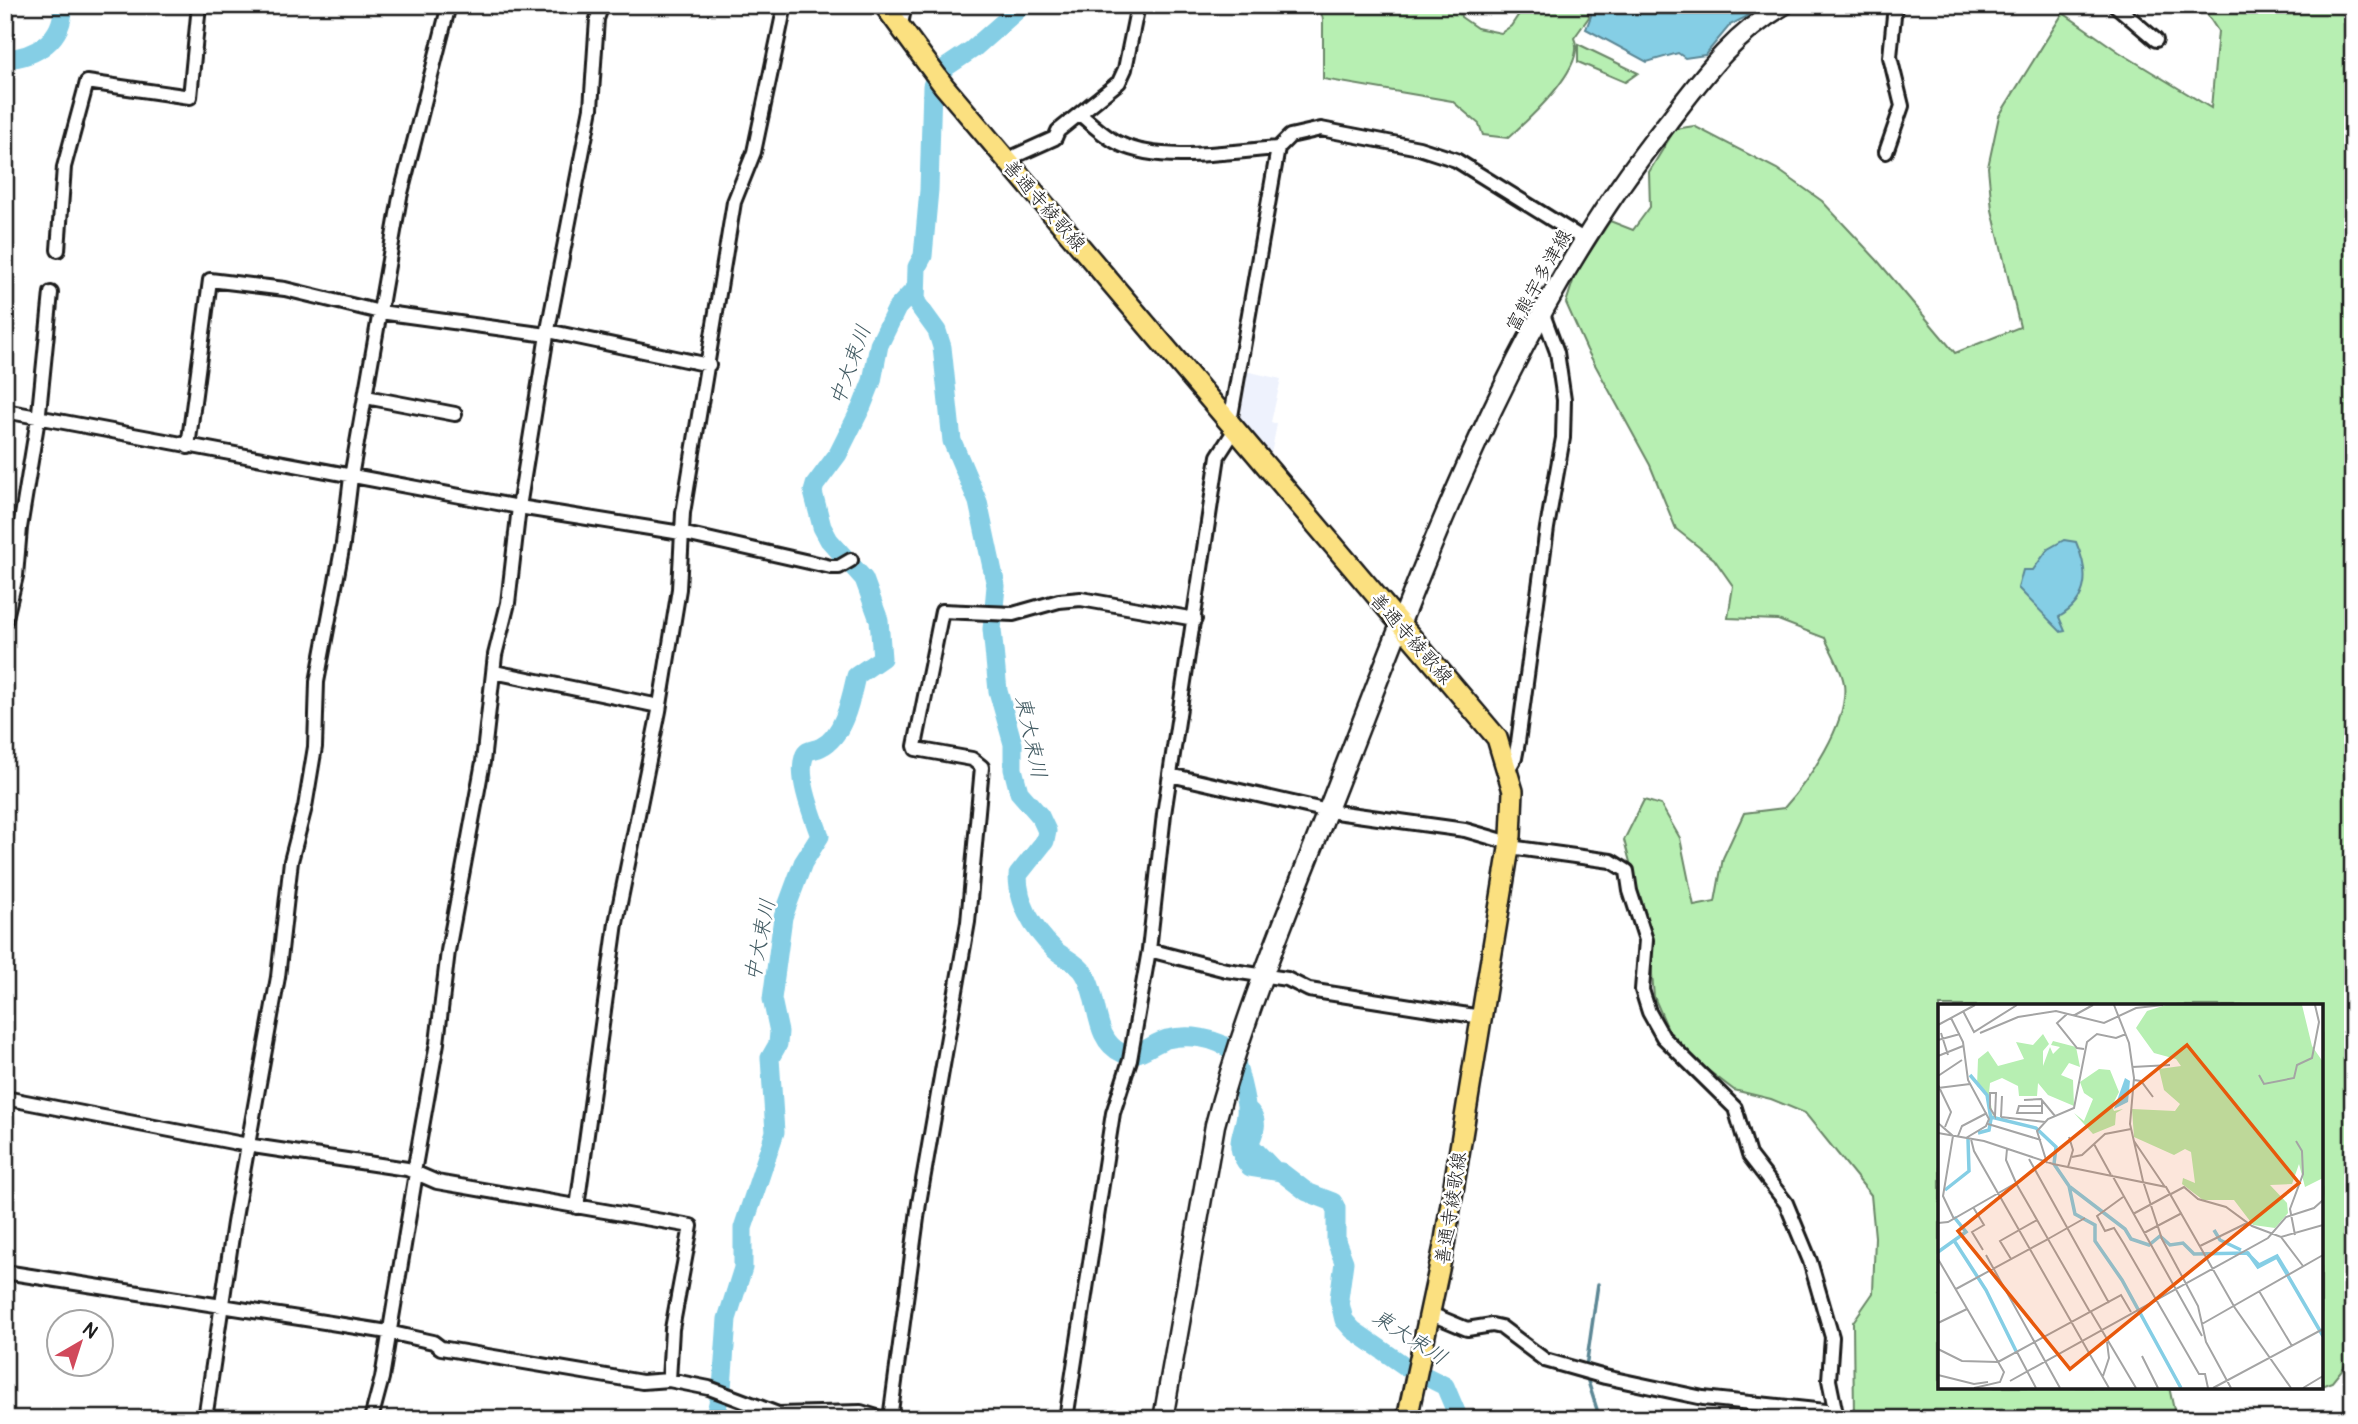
<svg xmlns="http://www.w3.org/2000/svg" width="2358" height="1424" viewBox="0 0 2358 1424" font-family="Pangolin,'Klee One',sans-serif">
	<style>
		.built { fill: #eef2fd }
		.green { fill: #b7efb2; stroke: #6a8667; stroke-width: 2 }
		.water { fill: #85cee5; stroke: #5b8795; stroke-width: 2 }
		.lines { fill: none; stroke-linecap: round; stroke-linejoin: round }
		.stream { stroke: #5b8795; stroke-width: 3.5 }
		.river { stroke: #85cee5; stroke-width: 19 }
		.street-casing { stroke: #1c1c1c; stroke-width: 18 }
		.secondary-casing { stroke: #1c1c1c; stroke-width: 23 }
		.primary-casing { stroke: #1c1c1c; stroke-width: 24 }
		.street { stroke: #fff; stroke-width: 12 }
		.secondary { stroke: #fff; stroke-width: 18 }
		.primary { stroke: #fbe080; stroke-width: 19 }
		.labels { text-anchor: middle; stroke-width: 5; stroke-linejoin: round; paint-order: stroke }
		.street-label { font-size: 19px; fill: #1c1c1c; stroke: #fff }
		.water-label { font-size: 21px; font-style: italic; fill: #415a62; stroke: #fff }
		.inset-river { fill: none; stroke: #85cee5; stroke-width: 3.5 }
		.inset-road { fill: none; stroke: #a4a4a4; stroke-width: 2 }
		.view { fill: #e8590c; fill-opacity: 0.15; stroke: #e8590c; stroke-width: 3.5 }
		.inset-edge { fill: none; stroke: #1c1c1c; stroke-width: 3.5 }
	</style>
	<rect width="100%" height="100%" fill="#fff"/>
	<filter id="ink" filterUnits="userSpaceOnUse"><feTurbulence type="fractalNoise" baseFrequency=".0143" numOctaves="2"/><feDisplacementMap in="SourceGraphic" scale="14" xChannelSelector="R" yChannelSelector="G"/><feConvolveMatrix kernelMatrix="1 2 1 2 8 2 1 2 1" color-interpolation-filters="sRGB"/></filter>
	<g filter="url(#ink)">
		<path class="built" d="M1245 371 1281 379 1271 422 1277 424 1270 459 1236 419Z"/>
		<path class="green" d="M1320 5H1459L1461 17 1477 28 1501 33 1511 26 1525 5H1587L1589 17 1574 38C1588 66 1528 120 1508 138L1483 135 1479 124 1452 101 1323 79V20Z
			M2201 5H2353V1356L2332 1382 2321 1386V1006H1940V1387H2169L2176 1419H1854L1853 1322 1873 1293 1875 1237 1871 1195 1805 1113 1771 1099 1734 1090 1675 1045 1654 997 1648 928 1624 840 1644 800 1661 805 1680 838 1694 906 1715 902 1723 858 1744 813 1784 808C1808 781 1849 723 1844 684 1842 669 1831 652 1825 638L1778 620 1728 618 1733 586 1714 559 1676 529 1650 465 1587 350 1566 303 1575 275 1610 221 1633 230 1650 207 1649 172 1675 129 1694 126 1777 169 1822 201 1877 260 1955 353 2020 327 1992 210 1988 167 1999 116 2063 13 2119 52 2211 108 2218 31Z
			M1578 44 1638 73 1625 82 1578 62Z"/>
		<path class="water" d="M1589 5H1767L1762 9 1755 8 1746 17 1730 25 1705 55 1685 58 1678 53 1647 62 1586 29 1591 16Z
			M2064 540 2076 542C2089 572 2090 599 2059 617L2065 631 2061 632 2018 588 2023 570H2033L2048 549Z"/>
		<g class="lines">
			<path class="stream" d="M572 175 579 138
				M1586 1367 1598 1284
				M1586 1375 1600 1419"/>
			<path class="river" d="M1023 5 973 49 936 74 932 86 929 190 923 256 917 267 916 302 937 331 942 347 952 441 978 502 996 586 992 629 998 691 1013 744V769L1019 792 1040 816 1047 831 1045 841 1018 875C1018 904 1034 930 1055 950 1064 958 1078 963 1084 973 1100 997 1092 1040 1122 1053 1138 1059 1152 1043 1167 1039 1188 1034 1216 1037 1233 1052 1238 1069 1243 1087 1246 1105 1249 1131 1228 1142 1250 1167L1281 1172 1307 1192 1333 1202 1336 1208V1241L1344 1262 1339 1299 1344 1320 1353 1330 1405 1366 1445 1386 1459 1419
				M5 59C37 57 64 39 63 5
				M1246 1108C1261 1120 1255 1131 1249 1144L1273 1169
				M714 1419 722 1388 727 1319 743 1268V1228L775 1132 770 1058 778 1044 779 1032 772 999 783 917 803 863 820 836C813 816 797 778 804 757 807 748 814 751 821 747 844 736 851 698 856 676L882 658 879 620 864 579 829 540 822 527 813 492 815 485 838 454 862 406 872 381 879 345 897 308 916 288"/>
			<g class="street-casing">
				<path id="street" d="M602 5 597 19 591 108 547 335 519 507 681 533 831 567H839L851 560
					M2115 5 2156 40
					M900 29 905 5
					M1081 115C1093 125 1106 138 1120 144 1162 164 1232 151 1278 148
					M1886 152 1902 106 1890 57 1895 5
					M1006 160 1055 138 1058 131 1119 82 1125 69 1138 5
					M58 250 64 167 87 82 190 97 199 5
					M548 331 709 365
					M366 397 455 414
					M5 411 519 507 508 603 495 655 483 762 448 951 437 1043 414 1172
					M1230 422 1278 148 1290 136 1321 129 1419 148 1456 160 1585 240
					M188 447 210 280 285 289 380 312 547 335
					M5 622 16 576 20 528 39 412 51 293
					M494 672 659 706
					M1508 770 1515 758 1518 742 1547 528 1563 438 1564 400 1557 352 1543 314
					M1170 775 1328 811 1465 830 1510 843
					M1510 847 1611 861 1627 871 1630 891 1646 940 1642 990 1649 1012 1663 1037 1735 1108 1749 1155 1786 1203 1810 1261 1832 1337 1829 1380 1837 1419
					M1149 950 1226 970 1287 979 1309 990 1481 1017
					M5 1098 253 1146 407 1169 437 1182 691 1226 672 1329 669 1380
					M577 1207 616 923 659 711 679 589 683 513 734 202 754 152 785 5
					M5 1272 388 1332 433 1342 441 1348 642 1382 669 1380 709 1388 778 1414 861 1412 884 1419
					M1431 1314 1467 1329 1492 1325 1501 1327 1545 1360 1605 1377 1703 1398 1825 1411 1833 1409
					M205 1419 234 1223 278 977 291 861 305 807 315 747 317 682 343 544 351 477 400 197 449 5
					M371 1419 382 1378 416 1173
					M890 1419 919 1203 968 922 982 767 972 759 916 749 915 746 942 611 1013 614 1059 601 1081 599 1195 619
					M1066 1419 1113 1113 1130 1060 1149 950 1164 814 1218 456 1236 428"/>
			</g>
			<g class="secondary-casing">
				<path id="secondary" d="M1163 1419 1215 1125C1247 1003 1298 888 1343 771 1431 545 1515 313 1668 122 1705 74 1731 37 1784 5"/>
			</g>
			<g class="primary-casing">
				<path id="primary" d="M884 5 944 86 1497 738 1513 791 1511 836 1444 1246 1407 1419"/>
			</g>
			<use href="#street" class="street"/>
			<use href="#secondary" class="secondary"/>
			<use href="#primary" class="primary"/>
		</g>
	</g>
	<g class="labels">
		<g class="street-label">
			<text transform="translate(1045 205) rotate(49)" y="7">善通寺綾歌線</text>
			<text transform="translate(1538 280) rotate(-61)" y="7">富熊宇多津線</text>
			<text transform="translate(1412 638) rotate(49)" y="7">善通寺綾歌線</text>
			<text transform="translate(1450 1208) rotate(-81)" y="7">善通寺綾歌線</text>
		</g>
		<g class="water-label">
			<text transform="translate(850 365) rotate(-70)" y="7">中大束川</text>
			<text transform="translate(1031 737) rotate(78)" y="7">東大束川</text>
			<text transform="translate(760 940) rotate(-79)" y="7">中大束川</text>
			<text transform="translate(1410 1337) rotate(33)" y="7">東大束川</text>
		</g>
	</g>
	<g transform="translate(1938 1004)">
		<rect width="385" height="385" fill="#fff"/>
		<path d="M228 1H364L374 42 385 58V174L367 183 361 160 354 180 332 181 349 199 350 209 337 224 315 221 296 196H265L244 180 245 174 257 179 253 148 247 145 236 151 196 133 194 105 237 107 242 100 226 86 221 65 243 62 238 55 216 49 198 24 209 7ZM105 30 111 40 105 47V62L112 43 115 50 122 43 113 41 115 37 138 43 142 63 131 59 123 71 135 76 136 102 110 91 100 79 99 92H81L80 82 64 74 52 79 51 89 55 112 69 115 55 113 48 88 39 82 40 55 50 47 60 62 86 55 78 38 95 41ZM161 65 172 66 181 88 174 102 176 107 185 105 178 109 177 121 155 130 136 109 146 117 155 95 146 89 142 78Z" fill="#b7efb2"/>
		<path d="M187 74 192 77 190 98 176 105Z" fill="#85cee5"/>
		<path class="inset-river" d="M32 71 49 91 53 115 51 126 40 129M53 113 98 124 118 143 116 160 131 182 137 210 157 221V237L184 276 243 384M132 183 187 225 193 235 211 241 222 232 232 241 245 239 256 250 310 249 320 263 339 253 385 332M7 186 31 167 30 135M276 226 282 236 303 246M17 238 48 286 79 349M0 248 28 228 16 213M308 248 321 261 339 252 350 270"/>
		<path class="inset-road" d="M176 1 191 39 196 74 192 120 205 177M25 7 36 28 79 1M129 10 119 19 139 44 146 45M135 12 155 1M13 14 25 38 30 76 51 115 48 122 28 134M0 21 37 1M3 29 10 51M42 29 80 13 118 7 166 19 198 4 225 1M0 36 22 30M0 52 25 42M194 63 232 61M321 71 326 80 356 74 359 61 374 54 381 18 377 1M0 72 24 56M196 76 203 77 215 93M0 81 13 108 7 123M0 84 32 80M52 89H58L57 112 52 104ZM86 96 103 95 117 112M104 96V109H79L81 102H104M63 113 107 118M63 113 64 92M0 119 15 132 5 192 16 215M50 120 103 136M0 129 46 137 115 160 228 183 297 304 353 384M20 132 24 122 49 109M33 135 36 147 171 384M196 137 227 183M156 140 173 171M69 145 68 156 79 181 110 235 147 214M134 153 144 151 167 130 193 125M91 155 171 299M109 159 99 127 110 115 136 104 149 38 159 30 178 34 188 30M130 163 135 146 131 133M174 171 264 332M205 177 224 235 260 302 268 338 293 384M233 190 246 183 260 195 288 203 314 222 343 233 385 221M185 193 159 212 167 227 176 224 186 240 261 370H267L270 384M35 203 46 221 34 228 45 246M195 210 232 190M0 219 10 218 78 179M206 229 244 209M357 231 352 205 365 170 364 147 358 137M343 233 365 262M262 242 309 219M48 251 122 384M0 255 66 368 62 378 36 384M73 255 62 237 99 216M18 285 110 235 152 308M321 287 354 342M153 308 198 384M0 319 29 305M264 320 385 251M0 345 24 357 60 358M79 348 98 384M204 352 220 384M60 358 183 291 193 308M0 371 36 380 50 378M165 372 171 354 169 338M72 377 330 234 348 213 376 204 385 196M275 384 385 325M365 384 385 372"/>
		<path class="view" d="M249 41 361 179 132 365 20 227Z"/>
		<rect width="385" height="385" class="inset-edge"/>
	</g>
	<rect width="2358" height="1424" fill="none" stroke="#fff" stroke-width="28"/>
	<rect x="14" y="14" width="2330" height="1396" fill="none" stroke="#1c1c1c" stroke-width="2.5" filter="url(#ink)"/>
	<g transform="translate(80 1343) rotate(39)"><circle r="33" fill="#ffffff" stroke="#a4a4a4" stroke-width="2"/>
	<path d="M0-5L12 26L0 18L-12 26Z" fill="#d1495b"/>
	<text y="-10" font-size="19" font-weight="bold" text-anchor="middle" fill="#1c1c1c">N</text>
	</g>
</svg>
